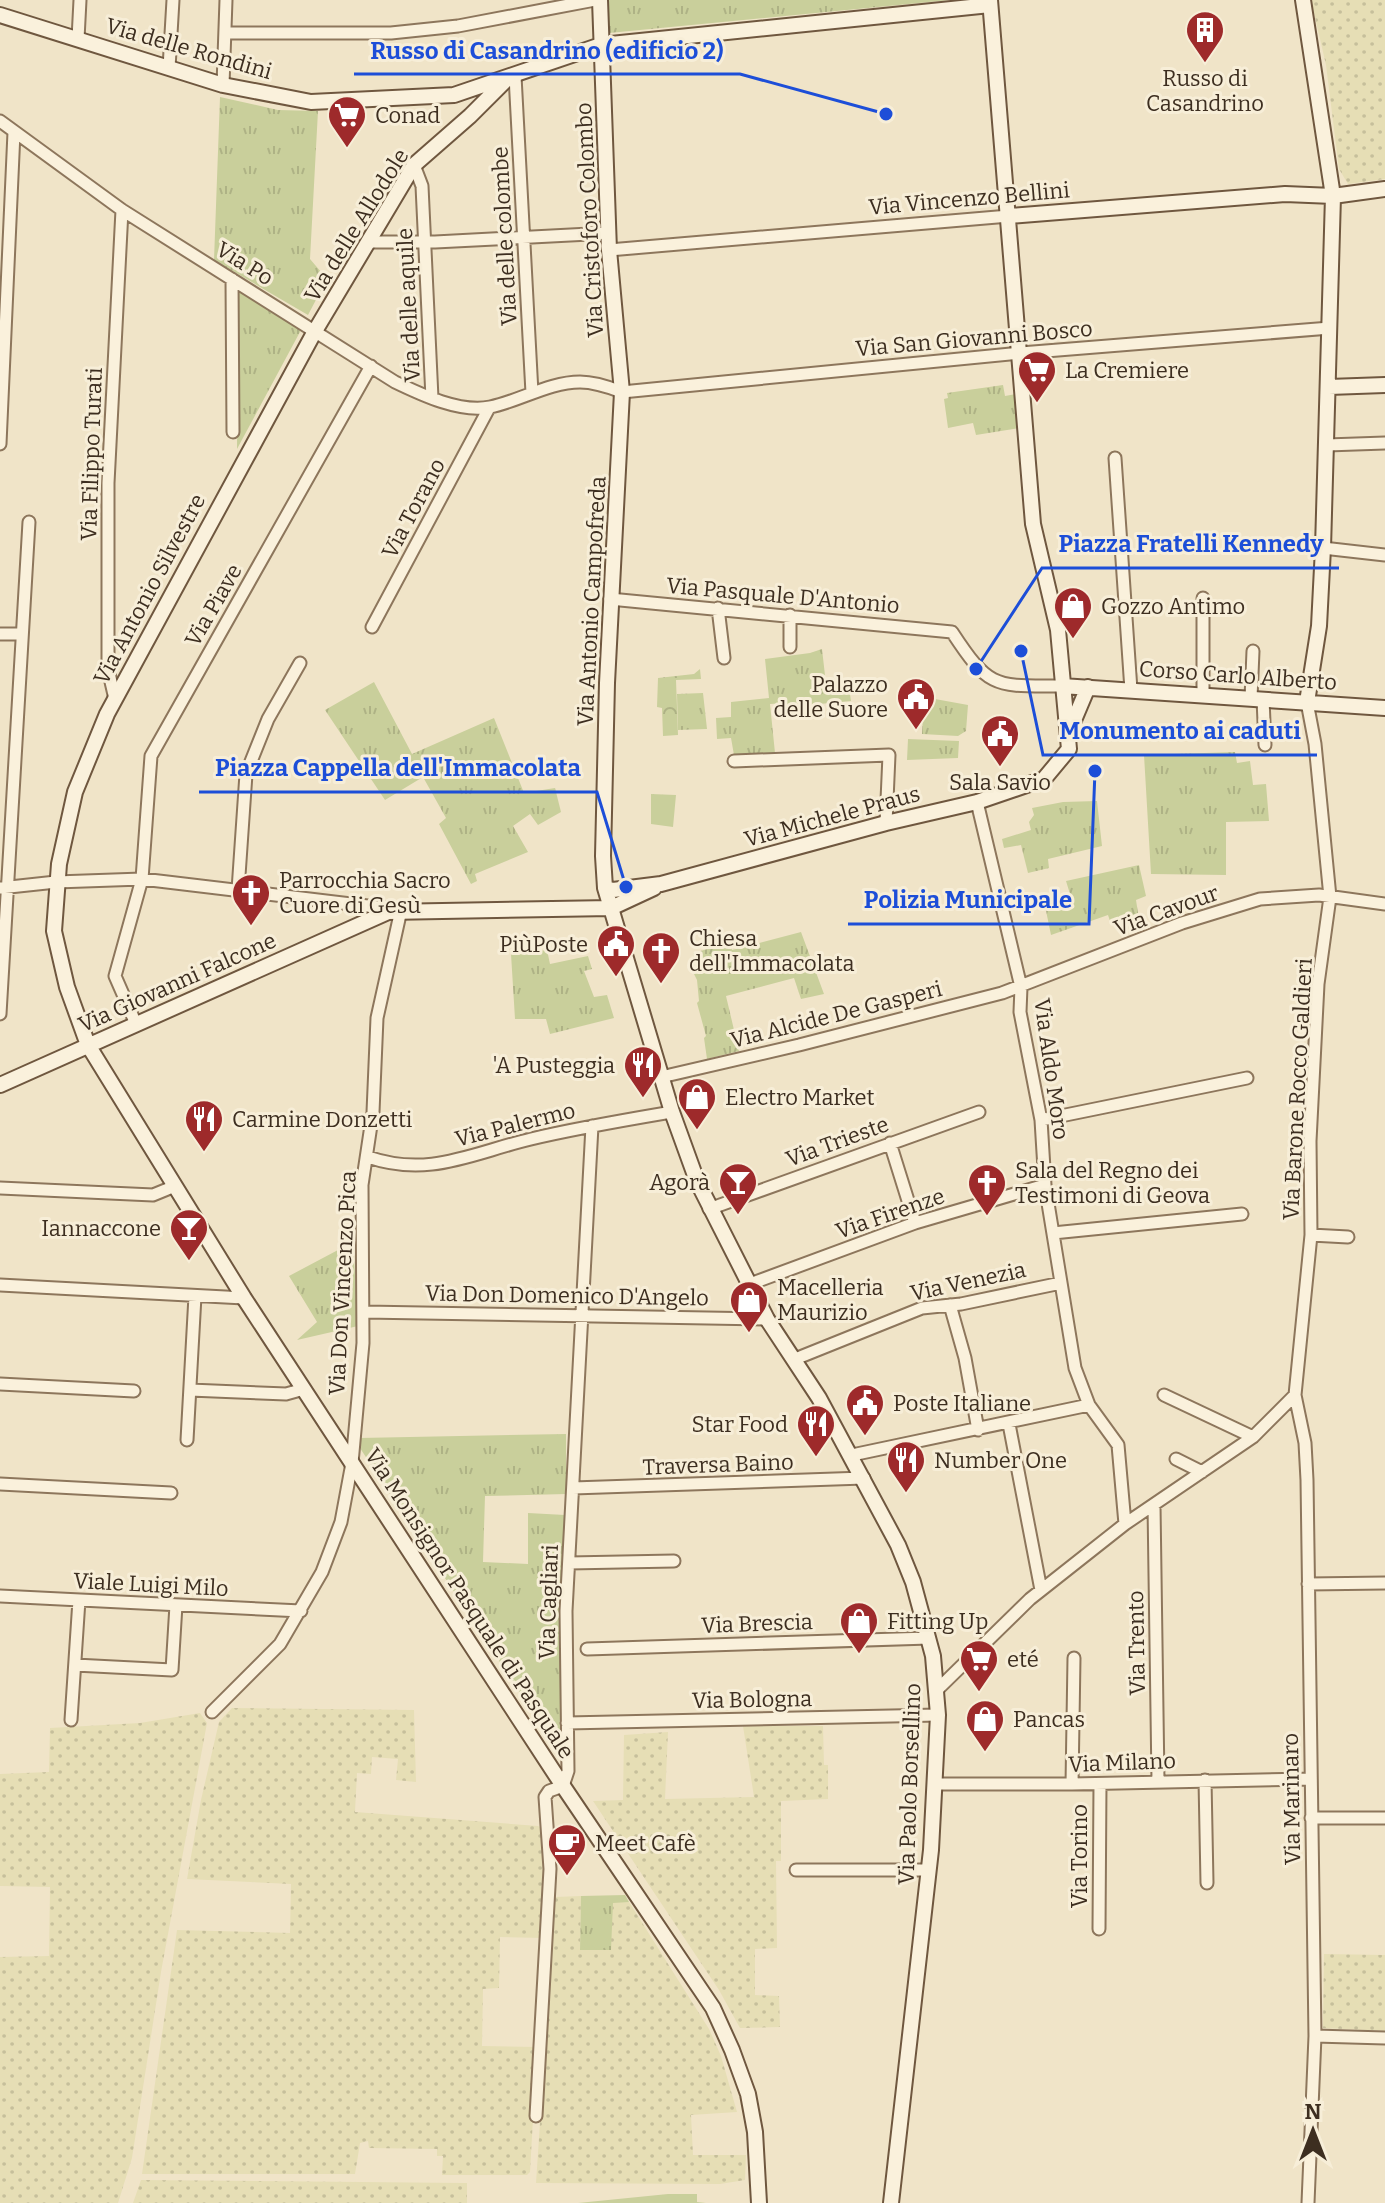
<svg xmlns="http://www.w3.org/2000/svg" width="1385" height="2203" viewBox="0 0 1385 2203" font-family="Bitter,serif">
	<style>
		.farmland { fill: url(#farmland-dots) }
		.grass { fill: url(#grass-tufts) }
		.forest { fill: url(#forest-crowns) }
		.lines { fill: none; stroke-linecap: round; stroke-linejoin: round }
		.street-casing { stroke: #8d765c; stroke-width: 15 }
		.secondary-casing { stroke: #6f573f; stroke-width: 18 }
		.street { stroke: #faf1dc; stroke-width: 11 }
		.secondary { stroke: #faf1dc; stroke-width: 14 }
		.labels { text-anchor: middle; stroke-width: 6; stroke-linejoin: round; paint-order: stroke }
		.street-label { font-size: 22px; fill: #3d2e20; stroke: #f7eed8 }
		.poi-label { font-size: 22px; fill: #3d2e20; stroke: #f7eed8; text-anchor: start }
		.leader { fill: none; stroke: #1d4ed8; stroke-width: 3 }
		.callout-dot { fill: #1d4ed8; stroke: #f7eed8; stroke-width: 3 }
		.callout-label { font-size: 24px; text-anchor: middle; font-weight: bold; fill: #1d4ed8; stroke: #f7eed8; stroke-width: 6; stroke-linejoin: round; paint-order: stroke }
	</style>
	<defs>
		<pattern id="farmland-dots" width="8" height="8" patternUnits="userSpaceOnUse" patternTransform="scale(2)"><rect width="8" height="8" fill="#e6deb5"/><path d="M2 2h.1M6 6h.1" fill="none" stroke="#c6bf9b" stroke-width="1.8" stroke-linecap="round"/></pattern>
		<pattern id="grass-tufts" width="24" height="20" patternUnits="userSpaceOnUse" patternTransform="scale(2)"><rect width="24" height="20" fill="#c9cf9b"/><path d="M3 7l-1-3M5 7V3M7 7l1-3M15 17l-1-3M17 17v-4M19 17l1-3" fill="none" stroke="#aeb285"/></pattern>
		<pattern id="forest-crowns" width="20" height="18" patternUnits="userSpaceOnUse" patternTransform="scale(2)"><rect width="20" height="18" fill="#c9cf9b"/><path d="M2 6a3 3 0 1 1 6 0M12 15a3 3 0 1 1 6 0" fill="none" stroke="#aeb285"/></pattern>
	</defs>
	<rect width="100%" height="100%" fill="#f0e4c8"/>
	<path class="farmland" d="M1311 0H1385V179L1348 184 1339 169 1326 65Z
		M232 1708 414 1710 416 1782 396 1780 398 1759 372 1757 371 1774 357 1773 355 1812 538 1826 546 1830 544 1938 500 1937 499 1988 483 1989 482 2046 537 2047 530 2172 527 2175H442L443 2156H437V2149L369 2148 368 2141 360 2143 355 2174H142L177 1930 290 1933 291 1884 187 1879 201 1800 219 1722Z
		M200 1713 207 1723 161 1972 132 2158 118 2203H0V1957L49 1956 50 1887 0 1886V1774L49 1772 50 1728 140 1723Z
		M743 1726H823L824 1765H828V1799L781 1801V1861H776L777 1948 755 1949V1995L779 1996 780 2027 740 2028 719 1990 593 1801 623 1800 624 1735 668 1732 665 1799 754 1797Z
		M581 1896 580 1949 613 1902H629L709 2029 721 2056 737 2112 691 2115 693 2155H746L745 2180 720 2184 536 2183 555 1897Z
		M1324 1954 1385 1955V2031L1323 2028Z
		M141 2180 467 2183V2203H133Z"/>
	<path class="grass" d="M608 0H950L609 33Z
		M220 97 278 110 318 111 310 259 327 279 308 315 214 260Z
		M238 290 301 330 237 449Z
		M1003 385 1005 396 1016 394 1019 428 976 435 973 423 948 428 944 399 948 398 947 393Z
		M822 649 826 684 848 681 851 701 788 707 785 703 770 704 775 753 734 755 731 738 717 739 716 718 731 717V702L769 698 765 659 810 653Z
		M374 682 412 754 494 718 524 793 555 788 561 812 538 825 530 814 513 826 528 852 475 874 477 881 471 884 439 824 446 818 423 777 385 800 325 710Z
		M703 693 707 729 678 730 677 694Z
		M924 697 968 705 966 731 958 736 922 734Z
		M908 739 959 741 958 758 907 760Z
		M1235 752 1237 763 1250 761 1253 785 1266 784 1269 821 1226 822V875L1151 874 1144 755Z
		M651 794 676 795 673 827 651 824Z
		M1097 801 1102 846 1048 859 1049 868 1028 873 1021 845 1004 848 1002 839 1031 830 1029 822 1034 815 1032 808 1063 802Z
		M1139 865 1146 896 1136 900 1138 913 1111 924 1108 915 1051 935 1044 901 1070 894 1066 881Z
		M801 932 824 994 801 999 794 978 726 996 739 1051 707 1059 704 1038 706 1036 697 1003 699 1001 697 980 689 964 694 961 693 953 730 943 732 950Z
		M547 950 550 964 588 956 592 969 584 971 594 997 607 995 614 1018 550 1034 546 1019H515L511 954Z
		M353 1242 358 1326 297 1340 317 1322 289 1276Z
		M566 1434V1494L485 1496 483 1562 528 1564V1513L565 1515 562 1642 564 1760 360 1448 359 1438Z
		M625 1895 629 1902 613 1903 611 1950H580L581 1896Z
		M668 2194H697V2202L706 2203H578Z"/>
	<path class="forest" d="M700 669 701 679 676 680 678 735 663 736 662 708 657 707 658 678 694 674Z"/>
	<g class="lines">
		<g class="street-casing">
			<path id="street" d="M225 33H391L458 26 595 0
				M78 39 80 0
				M169 68 173 0
				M515 76 532 393
				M223 85 226 0
				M0 121 122 210 395 382C422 395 460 413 490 407 520 401 549 382 580 382 595 382 609 387 622 392L1021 353 1330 328
				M414 165 422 186 432 398
				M367 242H435L609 233
				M609 250 1009 216
				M232 279 233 432
				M0 444 14 132
				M1327 445 1385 443
				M1115 458 1131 690
				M1323 548 1385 555
				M1203 598V694
				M610 599 952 632C990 690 995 686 1062 686
				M718 608 724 658
				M790 615V647
				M372 627 489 408
				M0 634H22
				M1251 698 1253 651
				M115 699 108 669V483L122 210
				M1263 699 1265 745
				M734 761 889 755 886 823
				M977 802 1021 987 1020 1012 1041 1120 1045 1185 1075 1368 1089 1405 1118 1445 1125 1524
				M0 888 56 882 142 879 401 910 377 1018 373 1112 362 1185 363 1343 352 1463 341 1522 322 1572 280 1644 212 1712
				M238 890 246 774 268 719 300 663
				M0 1014 29 522
				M136 1024 115 976 142 879 151 756 371 366
				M661 1077 799 1045 1002 993 1182 923 1260 899 1319 895 1385 904
				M1041 1120 1247 1078
				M890 1143 915 1223
				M368 1157C429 1178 472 1153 531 1139 577 1128 625 1120 672 1112
				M0 1188 153 1195 175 1186
				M709 1209 979 1112
				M1053 1233 1242 1214
				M1311 1235 1348 1237
				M750 1284 915 1223 1045 1185
				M0 1285 244 1298
				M950 1305 965 1358 978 1430
				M365 1312 767 1319
				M795 1359 922 1308 961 1304 1061 1283
				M0 1384 134 1391
				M190 1390 286 1394 304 1389
				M1164 1395 1253 1437
				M1295 1395 1305 1443 1307 1480 1315 2036 1308 2203
				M1009 1424 1041 1590
				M187 1440 195 1296
				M852 1455 1089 1405
				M1176 1459 1202 1472
				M0 1484 171 1493
				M573 1488 864 1478
				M1154 1505 1158 1781
				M569 1563 674 1561
				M1308 1584 1385 1583
				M0 1596 301 1611
				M587 1649 929 1638
				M75 1665 172 1670 176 1605
				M937 1690 1030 1599 1125 1524 1253 1437 1295 1395 1311 1235 1310 1141 1318 984 1330 897 1315 744 1307 702
				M71 1720 79 1600
				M567 1723 938 1715
				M1205 1780 1207 1883
				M936 1784H1072L1310 1779
				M1072 1784 1074 1658
				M1311 1818H1385
				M796 1870H929
				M1099 1929 1100 1784
				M1315 2036 1385 2038
				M536 2116 550 1869 545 1797 549 1791 563 1786 568 1771 566 1611 592 1126"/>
		</g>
		<g class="secondary-casing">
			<path id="secondary" d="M600 0 609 250 622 392 607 683 603 856 605 888 672 1112 697 1181 767 1319 819 1398 898 1545 913 1582 933 1656 938 1715 931 1850 891 2203
				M1303 0 1333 196 1323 548 1319 626 1307 702
				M0 15 223 85 311 102 454 95 601 45 990 5
				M506 80 470 116 414 165 315 331 107 714 75 792 59 864 54 931 67 987 88 1045 244 1298 563 1786 713 2008 732 2050 748 2094 755 2132 759 2203
				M1009 216 1285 194 1333 196 1385 189
				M1329 387 1385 385
				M1062 686 1385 708
				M1069 732 1088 687
				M605 888 613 890 661 884 886 823 977 802 1044 779 1069 749 1058 630 1033 524 990 0
				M0 1085 388 912 611 908 654 888"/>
		</g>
		<use href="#street" class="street"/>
		<use href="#secondary" class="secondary"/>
	</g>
	<defs>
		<g id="building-pin" transform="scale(2)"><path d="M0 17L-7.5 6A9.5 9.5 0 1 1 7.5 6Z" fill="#9e2a2b" stroke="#f7eed8"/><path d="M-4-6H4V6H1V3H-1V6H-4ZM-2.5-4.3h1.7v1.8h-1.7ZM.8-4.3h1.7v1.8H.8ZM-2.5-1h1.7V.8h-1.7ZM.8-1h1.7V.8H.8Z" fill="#fff"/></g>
		<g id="supermarket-pin" transform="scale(2)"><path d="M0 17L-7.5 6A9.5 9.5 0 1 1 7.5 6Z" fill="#9e2a2b" stroke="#f7eed8"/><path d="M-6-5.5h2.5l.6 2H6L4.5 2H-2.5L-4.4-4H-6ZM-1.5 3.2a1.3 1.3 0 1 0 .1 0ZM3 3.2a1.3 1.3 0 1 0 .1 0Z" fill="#fff"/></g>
		<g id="shop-pin" transform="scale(2)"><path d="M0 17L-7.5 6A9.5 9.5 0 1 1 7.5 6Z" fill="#9e2a2b" stroke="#f7eed8"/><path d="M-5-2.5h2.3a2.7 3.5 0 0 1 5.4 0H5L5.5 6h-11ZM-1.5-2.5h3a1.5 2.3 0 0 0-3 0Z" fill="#fff"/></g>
		<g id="civic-pin" transform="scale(2)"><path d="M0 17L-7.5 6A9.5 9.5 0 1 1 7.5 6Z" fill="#9e2a2b" stroke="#f7eed8"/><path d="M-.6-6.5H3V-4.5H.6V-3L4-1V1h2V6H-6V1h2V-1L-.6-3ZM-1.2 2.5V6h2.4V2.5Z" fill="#fff"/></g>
		<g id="church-pin" transform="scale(2)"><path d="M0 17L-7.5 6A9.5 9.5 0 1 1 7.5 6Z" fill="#9e2a2b" stroke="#f7eed8"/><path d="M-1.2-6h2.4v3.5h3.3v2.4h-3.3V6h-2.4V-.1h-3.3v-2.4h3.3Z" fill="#fff"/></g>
		<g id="restaurant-pin" transform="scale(2)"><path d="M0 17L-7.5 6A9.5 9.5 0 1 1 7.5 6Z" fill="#9e2a2b" stroke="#f7eed8"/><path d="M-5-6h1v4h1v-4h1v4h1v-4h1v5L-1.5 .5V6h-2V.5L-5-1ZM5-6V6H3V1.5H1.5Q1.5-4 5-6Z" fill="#fff"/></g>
		<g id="bar-pin" transform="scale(2)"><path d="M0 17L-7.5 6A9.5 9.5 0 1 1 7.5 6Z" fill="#9e2a2b" stroke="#f7eed8"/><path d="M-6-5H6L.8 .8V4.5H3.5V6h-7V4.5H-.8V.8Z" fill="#fff"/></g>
		<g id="cafe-pin" transform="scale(2)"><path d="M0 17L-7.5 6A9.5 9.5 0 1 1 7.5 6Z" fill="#9e2a2b" stroke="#f7eed8"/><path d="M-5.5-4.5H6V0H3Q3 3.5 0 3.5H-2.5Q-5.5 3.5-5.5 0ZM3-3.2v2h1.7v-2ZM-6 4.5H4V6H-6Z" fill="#fff"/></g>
	</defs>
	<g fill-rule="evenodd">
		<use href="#building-pin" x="1205" y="30"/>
		<use href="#supermarket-pin" x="347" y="115"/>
		<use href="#supermarket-pin" x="1037" y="370"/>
		<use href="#shop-pin" x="1073" y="606"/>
		<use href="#civic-pin" x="916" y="697"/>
		<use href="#civic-pin" x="1000" y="734"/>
		<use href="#church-pin" x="251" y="893"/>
		<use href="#civic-pin" x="616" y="944"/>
		<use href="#church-pin" x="661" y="951"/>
		<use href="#restaurant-pin" x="643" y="1065"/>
		<use href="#shop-pin" x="697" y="1097"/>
		<use href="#restaurant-pin" x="204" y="1119"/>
		<use href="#bar-pin" x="738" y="1182"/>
		<use href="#church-pin" x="987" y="1183"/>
		<use href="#bar-pin" x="189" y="1228"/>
		<use href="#shop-pin" x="749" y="1300"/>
		<use href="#civic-pin" x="865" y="1403"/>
		<use href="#restaurant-pin" x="816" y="1424"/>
		<use href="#restaurant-pin" x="906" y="1460"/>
		<use href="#shop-pin" x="859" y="1621"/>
		<use href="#supermarket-pin" x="979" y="1659"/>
		<use href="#shop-pin" x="985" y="1719"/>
		<use href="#cafe-pin" x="567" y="1843"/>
	</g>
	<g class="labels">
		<g class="street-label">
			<text transform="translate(189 48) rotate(16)" y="8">Via delle Rondini</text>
			<text transform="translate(969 198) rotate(-5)" y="8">Via Vincenzo Bellini</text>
			<text transform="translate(589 220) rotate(-93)" y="8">Via Cristoforo Colombo</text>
			<text transform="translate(356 225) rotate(-58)" y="8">Via delle Allodole</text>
			<text transform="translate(504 236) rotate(-93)" y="8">Via delle colombe</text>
			<text transform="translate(245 263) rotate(32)" y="8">Via Po</text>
			<text transform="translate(408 305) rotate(-93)" y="8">Via delle aquile</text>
			<text transform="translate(974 338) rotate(-5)" y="8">Via San Giovanni Bosco</text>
			<text transform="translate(91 454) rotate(-88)" y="8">Via Filippo Turati</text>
			<text transform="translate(413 508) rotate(-62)" y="8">Via Torano</text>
			<text transform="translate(149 589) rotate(-62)" y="8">Via Antonio Silvestre</text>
			<text transform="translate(783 595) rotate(5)" y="8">Via Pasquale D'Antonio</text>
			<text transform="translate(591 601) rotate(-87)" y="8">Via Antonio Campofreda</text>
			<text transform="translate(213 605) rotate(-60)" y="8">Via Piave</text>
			<text transform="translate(1238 675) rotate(4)" y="8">Corso Carlo Alberto</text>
			<text transform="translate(832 816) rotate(-15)" y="8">Via Michele Praus</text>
			<text transform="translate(1166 910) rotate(-20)" y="8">Via Cavour</text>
			<text transform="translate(177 982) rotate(-24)" y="8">Via Giovanni Falcone</text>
			<text transform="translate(836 1014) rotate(-14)" y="8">Via Alcide De Gasperi</text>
			<text transform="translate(1052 1069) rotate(82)" y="8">Via Aldo Moro</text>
			<text transform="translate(1297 1089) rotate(-87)" y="8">Via Barone Rocco Galdieri</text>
			<text transform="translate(515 1124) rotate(-14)" y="8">Via Palermo</text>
			<text transform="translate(837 1141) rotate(-20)" y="8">Via Trieste</text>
			<text transform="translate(890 1213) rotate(-19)" y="8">Via Firenze</text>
			<text transform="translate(968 1281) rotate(-12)" y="8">Via Venezia</text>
			<text transform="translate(342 1283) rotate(-87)" y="8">Via Don Vincenzo Pica</text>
			<text transform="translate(567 1295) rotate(1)" y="8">Via Don Domenico D'Angelo</text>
			<text transform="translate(718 1464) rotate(-2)" y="8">Traversa Baino</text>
			<text transform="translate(151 1584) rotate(3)" y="8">Viale Luigi Milo</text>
			<text transform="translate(548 1602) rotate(-88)" y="8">Via Cagliari</text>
			<text transform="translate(470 1603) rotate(57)" y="8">Via Monsignor Pasquale di Pasquale</text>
			<text transform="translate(757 1623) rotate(-2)" y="8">Via Brescia</text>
			<text transform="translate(1136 1643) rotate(-91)" y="8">Via Trento</text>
			<text transform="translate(752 1699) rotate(-1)" y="8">Via Bologna</text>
			<text transform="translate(1122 1762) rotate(-2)" y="8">Via Milano</text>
			<text transform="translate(909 1784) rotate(-88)" y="8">Via Paolo Borsellino</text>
			<text transform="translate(1291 1799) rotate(-91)" y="8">Via Marinaro</text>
			<text transform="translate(1079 1856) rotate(-90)" y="8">Via Torino</text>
		</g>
		<g class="poi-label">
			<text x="1205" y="86" text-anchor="middle">Russo di<tspan x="1205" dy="25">Casandrino</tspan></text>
			<text x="375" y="123">Conad</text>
			<text x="1065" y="378">La Cremiere</text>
			<text x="1101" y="614">Gozzo Antimo</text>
			<text x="888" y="692" text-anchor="end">Palazzo<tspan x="888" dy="25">delle Suore</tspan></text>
			<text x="1000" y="790" text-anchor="middle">Sala Savio</text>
			<text x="279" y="888">Parrocchia Sacro<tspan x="279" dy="25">Cuore di Gesù</tspan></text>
			<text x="689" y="946">Chiesa<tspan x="689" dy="25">dell'Immacolata</tspan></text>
			<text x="588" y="952" text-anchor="end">PiùPoste</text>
			<text x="615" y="1073" text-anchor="end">'A Pusteggia</text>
			<text x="725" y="1105">Electro Market</text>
			<text x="232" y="1127">Carmine Donzetti</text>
			<text x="1015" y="1178">Sala del Regno dei<tspan x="1015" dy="25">Testimoni di Geova</tspan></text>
			<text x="710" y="1190" text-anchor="end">Agorà</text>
			<text x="161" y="1236" text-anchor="end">Iannaccone</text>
			<text x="777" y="1295">Macelleria<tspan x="777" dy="25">Maurizio</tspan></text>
			<text x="893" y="1411">Poste Italiane</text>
			<text x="788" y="1432" text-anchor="end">Star Food</text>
			<text x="934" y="1468">Number One</text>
			<text x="887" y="1629">Fitting Up</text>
			<text x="1007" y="1667">eté</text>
			<text x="1013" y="1727">Pancas</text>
			<text x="595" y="1851">Meet Cafè</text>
		</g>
	</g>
	<path class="leader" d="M886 114L740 74H354M976 669L1042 568H1339M1021 651L1043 755H1317M626 887L597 792H199M1095 771L1089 924H848"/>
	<g class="callout-dot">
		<circle cx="886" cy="114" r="8"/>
		<circle cx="976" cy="669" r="8"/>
		<circle cx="1021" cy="651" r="8"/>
		<circle cx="626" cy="887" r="8"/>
		<circle cx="1095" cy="771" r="8"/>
	</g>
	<g class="callout-label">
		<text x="547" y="59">Russo di Casandrino (edificio 2)</text>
		<text x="1191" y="552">Piazza Fratelli Kennedy</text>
		<text x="1180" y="739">Monumento ai caduti</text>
		<text x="398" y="776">Piazza Cappella dell'Immacolata</text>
		<text x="968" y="908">Polizia Municipale</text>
	</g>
	<g transform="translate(1313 2131)" stroke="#f7eed8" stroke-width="6" paint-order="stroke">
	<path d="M0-6L14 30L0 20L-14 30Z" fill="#3d2e20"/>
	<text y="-12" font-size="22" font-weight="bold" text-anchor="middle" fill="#3d2e20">N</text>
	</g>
</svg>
